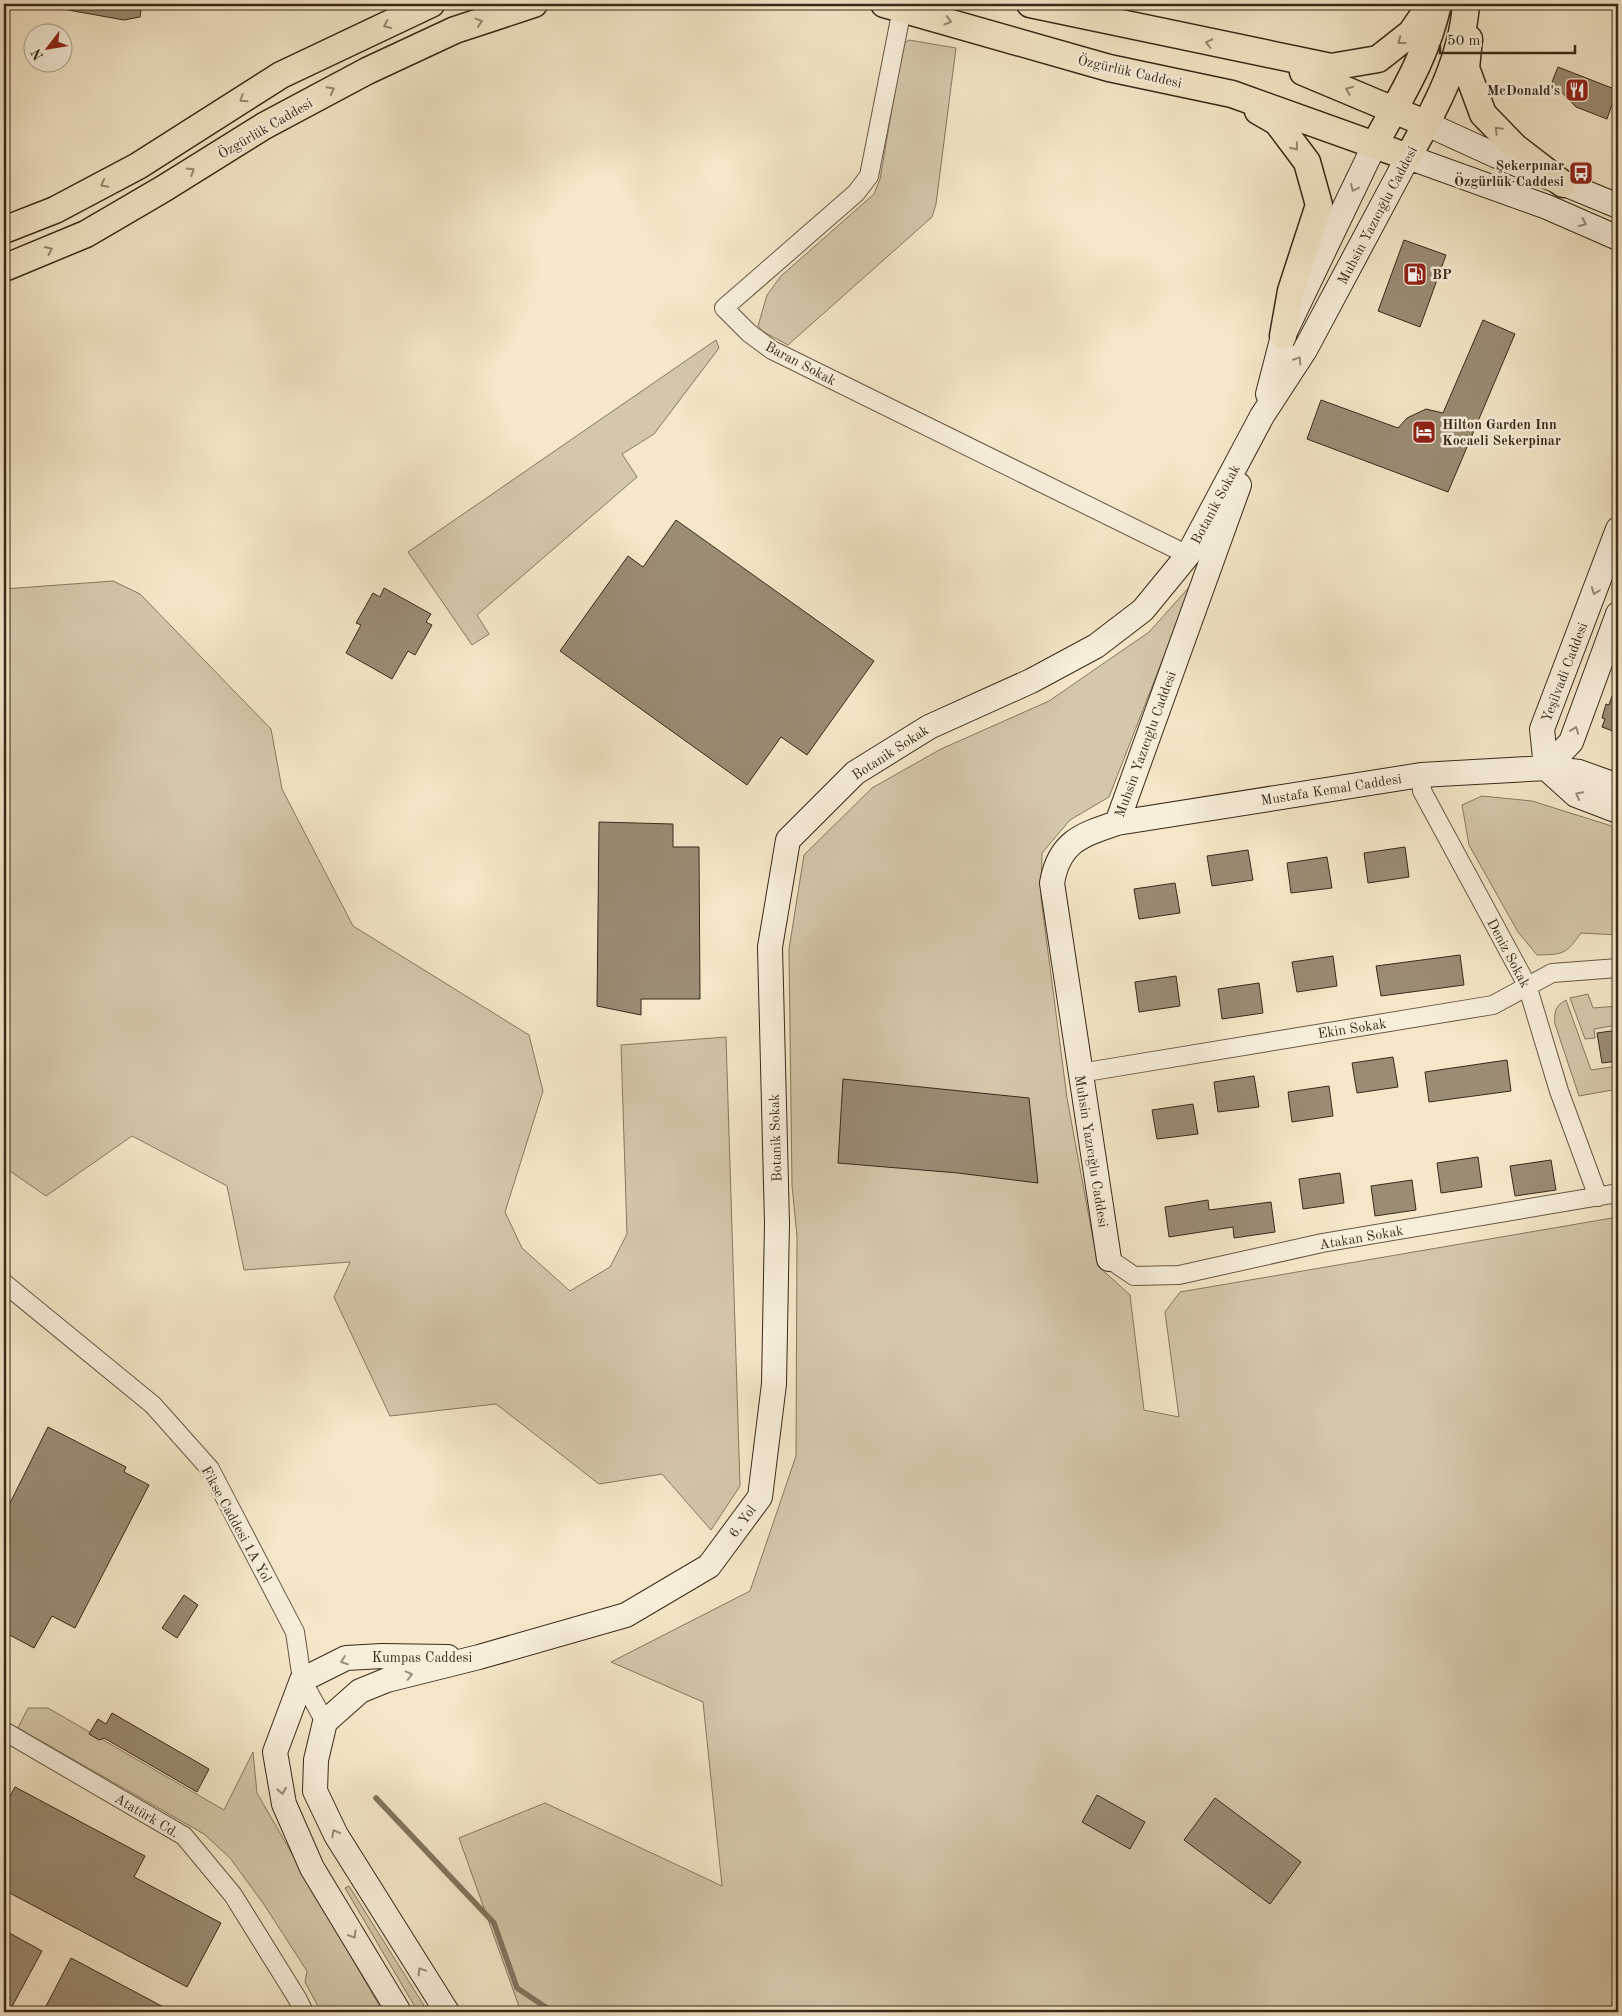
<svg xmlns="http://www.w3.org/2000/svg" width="1622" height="2016" viewBox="0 0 1622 2016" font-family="'Old Standard TT',serif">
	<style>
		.green { fill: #d5c7aa; stroke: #877861 }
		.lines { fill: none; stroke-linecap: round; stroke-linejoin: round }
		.stream { stroke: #83745e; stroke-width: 5.5 }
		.building { fill: #9b8c74; stroke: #392918 }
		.street-casing { stroke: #685844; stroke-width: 20 }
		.secondary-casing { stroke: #392918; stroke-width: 26 }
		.primary-casing { stroke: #392918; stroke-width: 29 }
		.street { stroke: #f8efdb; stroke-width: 18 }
		.secondary { stroke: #f8efdb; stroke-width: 24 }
		.primary { stroke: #f5e7c8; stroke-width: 26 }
		.oneway { stroke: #978870 }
		.oneway2 { stroke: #988c7a }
		.labels { text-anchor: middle; stroke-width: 5; stroke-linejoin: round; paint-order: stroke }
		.street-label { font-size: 14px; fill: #392918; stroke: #f8efdb }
		.poi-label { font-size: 14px; font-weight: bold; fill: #392918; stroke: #f8efdb; text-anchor: end }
	</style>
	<rect width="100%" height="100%" fill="#f5e7c8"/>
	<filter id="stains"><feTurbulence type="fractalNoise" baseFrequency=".004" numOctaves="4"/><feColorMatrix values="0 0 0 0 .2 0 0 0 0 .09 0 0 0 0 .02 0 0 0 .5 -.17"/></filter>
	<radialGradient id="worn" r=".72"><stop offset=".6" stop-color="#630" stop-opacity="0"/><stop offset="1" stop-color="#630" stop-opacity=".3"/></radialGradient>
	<path class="green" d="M909 40 956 48 936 204 932 217 788 345 762 331 758 326 767 295 781 276 874 194 880 179 903 44Z
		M716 340 719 348 654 434 622 454 637 477 477 615 489 634 472 645 408 552Z
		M113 581 140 594 271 729 282 789 353 926 529 1035 543 1091 505 1212 522 1248 570 1291 610 1267 627 1234 621 1045 726 1037 740 1486 711 1530 662 1474 599 1484 496 1404 390 1416 334 1297 350 1262 244 1270 227 1186 132 1136 46 1196 4 1167V589Z
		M1192 584 1109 797 1070 820 1042 853 1041 898 1067 1098 1098 1266 1130 1295 1144 1410 1179 1417 1165 1312 1180 1292 1618 1217V2012H521L459 1838 545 1803 722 1886 703 1702 611 1662 750 1591 796 1456 797 1236 792 1186 789 949 804 855 872 788 941 749 1049 701 1149 632Z
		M1482 796 1532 801 1618 828V935L1581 933C1565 955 1564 954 1537 955L1518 932 1469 845 1462 805Z
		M1588 994 1593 1008 1618 1006V1025L1594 1029 1595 1038 1585 1039 1570 998Z
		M1566 1000 1591 1070 1618 1066V1089L1579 1096 1555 1024C1554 1012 1555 1006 1566 1000Z
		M28 1708H48L224 1810 253 1752 257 1793 383 2012H321L305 1982 307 1971 263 1903 230 1858 204 1834 18 1728Z
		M349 1886 428 2012H418L345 1888Z"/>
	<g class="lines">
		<path class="stream" d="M376 1798 494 1923 517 1988 553 2012"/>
	</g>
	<path class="building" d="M68 4H142L140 17 124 20 68 10Z
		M1558 67 1617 90 1607 119 1576 107 1552 82Z
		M1404 240 1446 255 1420 327 1378 311Z
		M1483 320 1515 334 1448 492 1307 439 1321 400 1398 428 1407 418 1426 409 1443 413Z
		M676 520 874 661 807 755 781 737 747 785 560 651 628 556 643 567Z
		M384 588 431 614 426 622 432 625 415 655 408 651 392 679 346 653 361 625 356 623 373 593 380 597Z
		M1615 687H1618V733L1602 727 1605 719 1602 718 1606 704 1609 705Z
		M599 822 673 824V847H699L700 999H641V1015L597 1006Z
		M1405 847 1409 877 1368 883 1364 853Z
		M1248 850 1253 880 1212 886 1207 856Z
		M1327 857 1332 888 1291 893 1287 863Z
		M1175 883 1180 913 1139 919 1134 889Z
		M1460 955 1464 985 1381 996 1376 966Z
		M1333 956 1337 986 1297 992 1292 962Z
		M1176 976 1180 1006 1139 1012 1135 982Z
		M1259 983 1263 1013 1222 1019 1218 989Z
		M1618 1030V1061L1602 1063 1597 1033Z
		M1393 1057 1398 1087 1357 1093 1352 1063Z
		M1507 1060 1511 1091 1429 1102 1425 1072Z
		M1254 1076 1259 1107 1218 1112 1214 1082Z
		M843 1079 1029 1098 1038 1183 958 1173 838 1163Z
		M1329 1086 1333 1116 1292 1122 1288 1092Z
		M1193 1104 1198 1134 1157 1139 1152 1110Z
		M1478 1157 1482 1187 1441 1193 1437 1163Z
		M1551 1160 1556 1190 1515 1196 1510 1166Z
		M1340 1173 1344 1203 1303 1209 1299 1179Z
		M1412 1180 1416 1210 1375 1216 1371 1186Z
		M1208 1200 1209 1210 1271 1202 1275 1232 1234 1238 1233 1227 1169 1237 1165 1207Z
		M48 1427 126 1467 124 1472 149 1485 75 1628 52 1616 34 1648 4 1632V1515Z
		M184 1595 198 1605 177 1638 162 1628Z
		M112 1713 209 1769 197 1792 104 1738 99 1740 89 1734 98 1719 106 1724Z
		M15 1787 145 1856 134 1877 221 1923 187 1987 4 1890V1808Z
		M1097 1795 1145 1822 1130 1849 1082 1822Z
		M1215 1798 1301 1862 1270 1904 1184 1840Z
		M4 1930 42 1951 9 2012H4Z
		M71 1958 173 2012H43Z"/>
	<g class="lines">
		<g class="street-casing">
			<path id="street" d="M902 9 869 176 856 193 724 308 749 333 772 350 1188 555
				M1421 775 1422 791 1527 985 1559 1091 1598 1197
				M1080 1073 1493 1005 1552 973 1618 968
				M1109 1259 1134 1276 1179 1275 1322 1243 1618 1193
				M4 1283 153 1405 210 1469 295 1632 302 1680 325 1722
				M4 1731 184 1836 233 1895 297 1998 304 2012"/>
		</g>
		<g class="secondary-casing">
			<path id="secondary" d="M1427 124 1497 156 1618 206
				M1268 394 1283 336 1375 144
				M1546 768 1542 729 1618 529
				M1546 768 1571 742 1618 614
				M1546 768 1576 795 1618 811
				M1117 823 1421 775 1546 768 1579 772 1618 786
				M1109 1259 1052 883C1059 842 1081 835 1117 823L1239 485
				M399 2012 312 1868 284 1804 275 1752 302 1680 346 1658 382 1656 448 1657
				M447 2012 336 1835 315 1791 316 1760 325 1722 360 1691 387 1680 479 1657 626 1615 709 1566 760 1497 774 1384 777 1223 770 947 788 840 855 773 929 727 1031 681 1096 646 1143 610 1188 555 1262 416 1305 350 1408 157 1547 207 1618 238"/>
		</g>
		<g class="primary-casing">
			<path id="primary" d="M884 4 1109 68 1232 94 1408 157C1435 109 1462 60 1466 4
				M1030 4 1331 67 1378 59 1411 33 1431 4
				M1469 39 1466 68 1483 114 1515 147 1563 184
				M1303 72 1427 124
				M1258 111 1277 122 1307 162 1319 205 1291 291 1283 336
				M1375 144C1401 96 1426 58 1438 4
				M4 230 55 210 138 166 281 75 431 4
				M4 268 86 234 163 189 264 126 367 71 455 30 534 4"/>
		</g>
		<use href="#street" class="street"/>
		<use href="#secondary" class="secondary"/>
		<use href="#primary" class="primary"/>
	</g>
	<defs><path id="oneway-chevron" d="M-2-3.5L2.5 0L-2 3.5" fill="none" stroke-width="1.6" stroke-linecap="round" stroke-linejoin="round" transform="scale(1.25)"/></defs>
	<g class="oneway">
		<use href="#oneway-chevron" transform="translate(948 21) rotate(16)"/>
		<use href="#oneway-chevron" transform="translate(479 22) rotate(-18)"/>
		<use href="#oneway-chevron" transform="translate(387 25) rotate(155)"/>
		<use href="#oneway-chevron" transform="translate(1401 41) rotate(142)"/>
		<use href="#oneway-chevron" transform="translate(1209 43) rotate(-168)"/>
		<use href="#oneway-chevron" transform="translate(331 90) rotate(-28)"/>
		<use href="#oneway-chevron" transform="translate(1349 90) rotate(-158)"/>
		<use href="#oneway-chevron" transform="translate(243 99) rotate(147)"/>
		<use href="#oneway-chevron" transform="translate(1498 130) rotate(-134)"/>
		<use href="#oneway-chevron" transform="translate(1295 147) rotate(52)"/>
		<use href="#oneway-chevron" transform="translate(191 171) rotate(-32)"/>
		<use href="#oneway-chevron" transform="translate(104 184) rotate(152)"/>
		<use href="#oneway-chevron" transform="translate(49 250) rotate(-24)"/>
	</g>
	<g class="oneway2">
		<use href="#oneway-chevron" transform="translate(1354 188) rotate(115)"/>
		<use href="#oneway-chevron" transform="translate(1583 223) rotate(24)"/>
		<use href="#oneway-chevron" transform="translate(1298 360) rotate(-57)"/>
		<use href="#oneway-chevron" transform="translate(1595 591) rotate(111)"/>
		<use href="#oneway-chevron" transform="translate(1575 730) rotate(-70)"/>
		<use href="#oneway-chevron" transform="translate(1579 795) rotate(-152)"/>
		<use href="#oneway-chevron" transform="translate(344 1661) rotate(160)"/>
		<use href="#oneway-chevron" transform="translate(409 1675) rotate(-14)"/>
		<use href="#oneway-chevron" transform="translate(282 1791) rotate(80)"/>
		<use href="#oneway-chevron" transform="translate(335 1833) rotate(-118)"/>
		<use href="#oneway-chevron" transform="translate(353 1935) rotate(59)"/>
		<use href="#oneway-chevron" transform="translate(421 1971) rotate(-122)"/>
	</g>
	<defs>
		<g id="restaurant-square" transform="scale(1.25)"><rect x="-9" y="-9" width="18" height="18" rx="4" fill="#8f2418" stroke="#f8efdb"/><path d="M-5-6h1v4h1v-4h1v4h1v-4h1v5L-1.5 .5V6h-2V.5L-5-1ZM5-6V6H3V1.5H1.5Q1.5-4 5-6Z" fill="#fff"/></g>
		<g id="bus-square" transform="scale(1.25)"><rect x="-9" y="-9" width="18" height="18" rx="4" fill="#8f2418" stroke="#f8efdb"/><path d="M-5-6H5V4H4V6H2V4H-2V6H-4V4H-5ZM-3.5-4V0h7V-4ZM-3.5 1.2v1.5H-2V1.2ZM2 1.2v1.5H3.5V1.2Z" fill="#fff"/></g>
		<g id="fuel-square" transform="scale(1.25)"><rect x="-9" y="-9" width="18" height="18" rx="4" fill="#8f2418" stroke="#f8efdb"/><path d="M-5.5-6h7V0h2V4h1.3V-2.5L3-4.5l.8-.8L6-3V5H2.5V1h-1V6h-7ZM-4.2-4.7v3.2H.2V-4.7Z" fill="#fff"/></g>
		<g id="hotel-square" transform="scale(1.25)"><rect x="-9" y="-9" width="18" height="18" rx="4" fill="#8f2418" stroke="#f8efdb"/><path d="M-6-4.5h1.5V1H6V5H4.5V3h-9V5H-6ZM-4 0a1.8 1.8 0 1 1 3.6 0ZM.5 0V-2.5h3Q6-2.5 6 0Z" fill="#fff"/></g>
	</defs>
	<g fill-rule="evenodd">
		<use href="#restaurant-square" x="1577" y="90"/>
		<use href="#bus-square" x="1581" y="173"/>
		<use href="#fuel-square" x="1415" y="274"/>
		<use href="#hotel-square" x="1424" y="432"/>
	</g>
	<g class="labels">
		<g class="street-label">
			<text transform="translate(1130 71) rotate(13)" y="5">Özgürlük Caddesi</text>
			<text transform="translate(265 128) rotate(-30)" y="5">Özgürlük Caddesi</text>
			<text transform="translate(1377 215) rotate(-62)" y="5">Muhsin Yazıcığlu Caddesi</text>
			<text transform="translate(801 363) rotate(28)" y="5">Baran Sokak</text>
			<text transform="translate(1215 504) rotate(-62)" y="5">Botanik Sokak</text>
			<text transform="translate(1564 672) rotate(-69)" y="5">Yeşilvadi Caddesi</text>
			<text transform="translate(1145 744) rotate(-70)" y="5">Muhsin Yazıcığlu Caddesi</text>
			<text transform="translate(890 752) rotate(-33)" y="5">Botanik Sokak</text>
			<text transform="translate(1331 789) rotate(-9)" y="5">Mustafa Kemal Caddesi</text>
			<text transform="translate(1509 953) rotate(62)" y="5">Deniz Sokak</text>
			<text transform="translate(1352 1028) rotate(-9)" y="5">Ekin Sokak</text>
			<text transform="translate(775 1138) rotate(-92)" y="5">Botanik Sokak</text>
			<text transform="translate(1092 1151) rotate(81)" y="5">Muhsin Yazıcığlu Caddesi</text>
			<text transform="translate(1361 1237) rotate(-10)" y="5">Atakan Sokak</text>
			<text transform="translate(742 1521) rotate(-54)" y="5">6. Yol</text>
			<text transform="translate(237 1524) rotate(61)" y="5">Fikse Caddesi 1A Yol</text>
			<text x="422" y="1662">Kumpas Caddesi</text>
			<text transform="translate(147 1815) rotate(31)" y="5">Atatürk Cd.</text>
		</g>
		<g class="poi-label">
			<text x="1560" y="95">McDonald's</text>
			<text x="1564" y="170">Şekerpınar<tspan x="1564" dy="16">Özgürlük Caddesi</tspan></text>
			<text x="1432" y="279" text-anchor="start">BP</text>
			<text x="1442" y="429" text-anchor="start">Hilton Garden Inn<tspan x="1442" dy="16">Kocaeli Sekerpinar</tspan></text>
		</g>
	</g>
	<rect width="1622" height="2016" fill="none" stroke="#f5e7c8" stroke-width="20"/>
	<rect x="5" y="5" width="1612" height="2006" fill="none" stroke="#392918" stroke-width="2.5"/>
	<rect x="10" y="10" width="1602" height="1996" fill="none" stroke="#392918"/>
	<g transform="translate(48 48) rotate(239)"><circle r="24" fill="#f8efdb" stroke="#aca08d"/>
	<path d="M0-4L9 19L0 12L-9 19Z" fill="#8f2418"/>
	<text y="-8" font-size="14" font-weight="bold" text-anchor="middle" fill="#392918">N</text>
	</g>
	<path d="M1440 45v8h135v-8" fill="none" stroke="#392918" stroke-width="2.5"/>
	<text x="1447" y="45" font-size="15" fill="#392918" stroke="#f8efdb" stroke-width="4" paint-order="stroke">50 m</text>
	<rect width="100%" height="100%" filter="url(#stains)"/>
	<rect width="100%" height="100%" fill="url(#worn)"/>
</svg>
